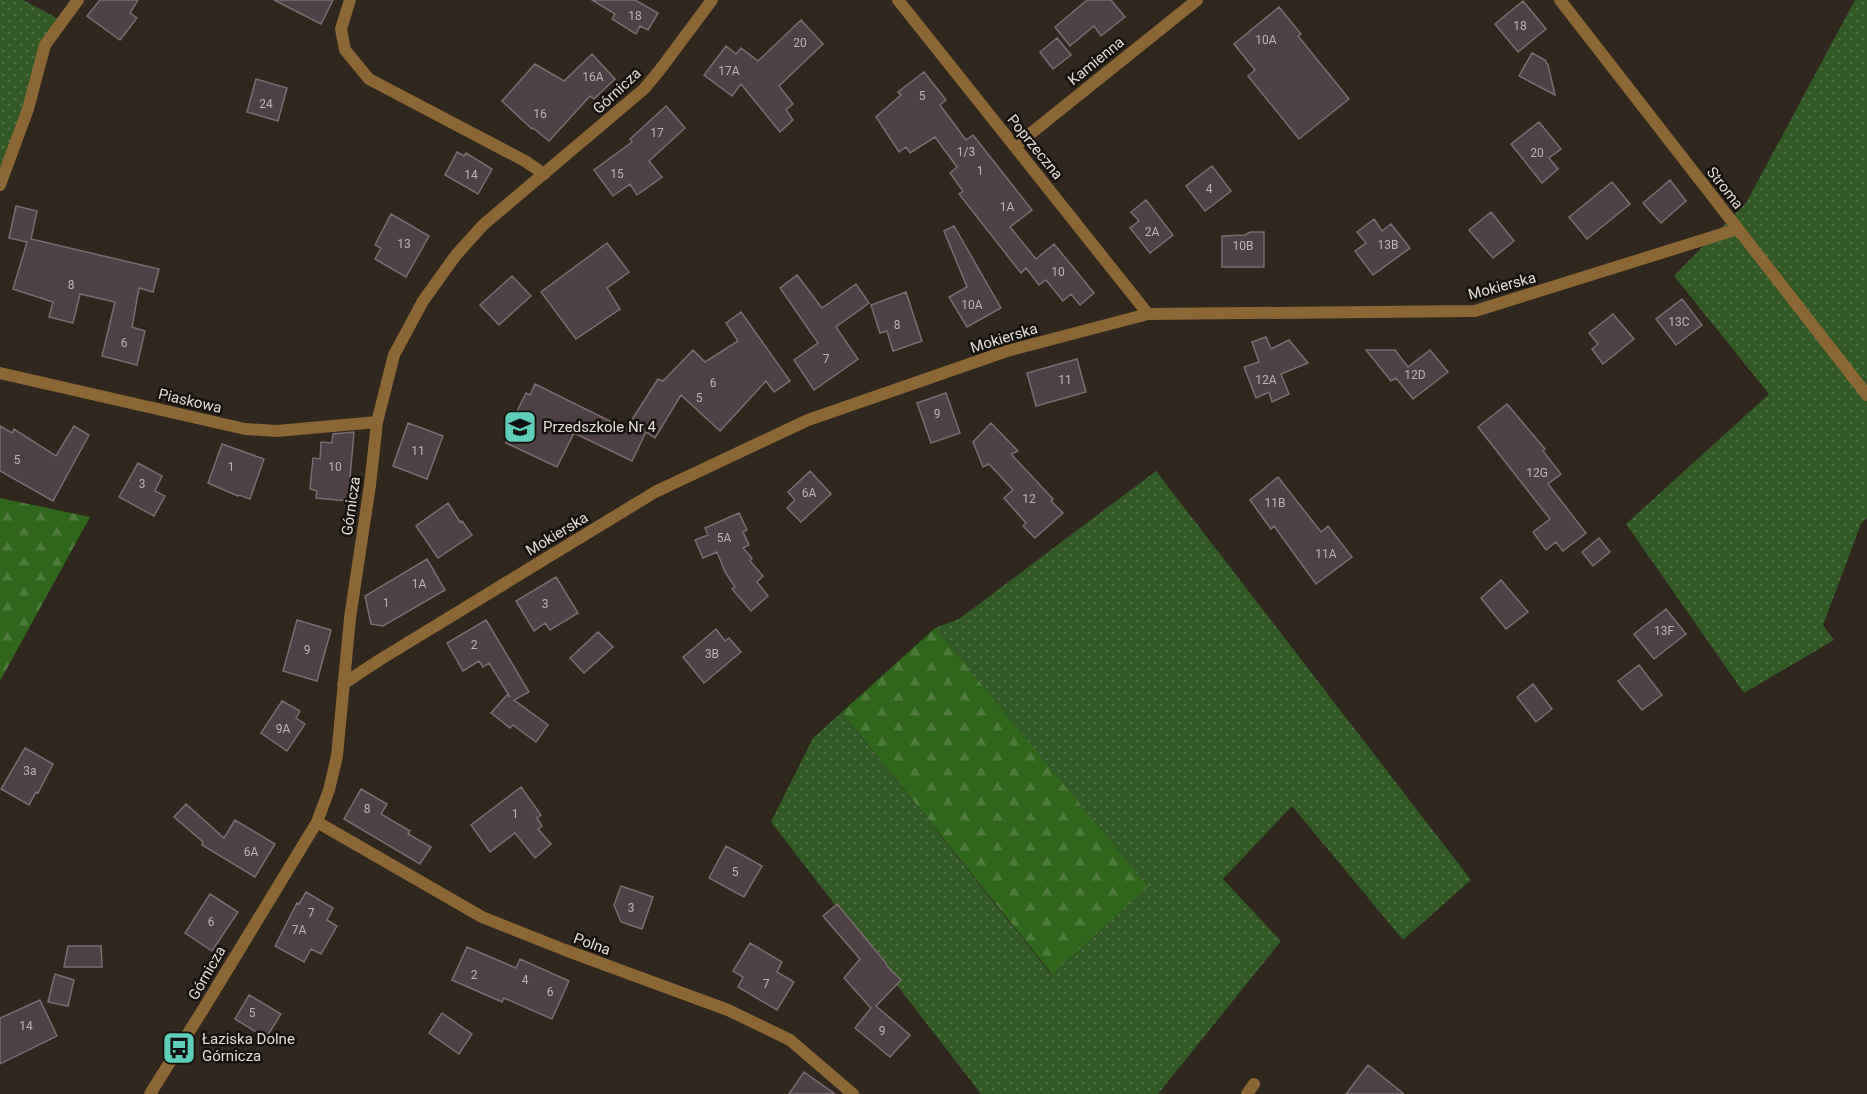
<svg xmlns="http://www.w3.org/2000/svg" width="1867" height="1094" viewBox="0 0 1867 1094" font-family="Roboto,sans-serif">
	<style>
		.grass { fill: url(#grass-dots) }
		.forest { fill: url(#forest-firs) }
		.building { fill: #4e4146; stroke: #7a6c71; stroke-width: 1.5 }
		.lines { fill: none; stroke-linecap: round; stroke-linejoin: round }
		.street { stroke: #8a6734; stroke-width: 12 }
		.labels { text-anchor: middle; stroke-width: 5; stroke-linejoin: round; paint-order: stroke }
		.number-label { font-size: 12px; fill: #bcb4b2 }
		.street-label { font-size: 15px; fill: #e1dbd6; stroke: #15110d }
		.poi-label { font-size: 15px; fill: #e1dbd6; stroke: #15110d; text-anchor: start }
	</style>
	<defs>
		<pattern id="grass-dots" width="8" height="8" patternUnits="userSpaceOnUse" patternTransform="scale(1.5)"><rect width="8" height="8" fill="#325826"/><path d="M2 2h.1M6 6h.1" fill="none" stroke="#4f6f45" stroke-width="1.8" stroke-linecap="round"/></pattern>
		<pattern id="forest-firs" width="22" height="20" patternUnits="userSpaceOnUse" patternTransform="scale(1.5)"><rect width="22" height="20" fill="#30661c"/><path d="M5 1l3.5 6h-7zM16 11l3.5 6h-7z" fill="#4e7b3c"/></pattern>
	</defs>
	<rect width="100%" height="100%" fill="#30271f"/>
	<path class="grass" d="M0 0H23L57 18 0 169Z
		M1855 0H1867V518L1861 524 1823 625 1834 640 1744 693 1626 524 1769 394 1674 276 1746 203Z
		M1156 471 1471 880 1403 940 1292 806 1223 879 1281 941 1158 1094H981L771 822 813 738 842 712 1051 974 1147 888 935 628 959 619Z"/>
	<path class="forest" d="M0 498 90 517 0 681Z
		M935 628 1148 887 1052 974 842 712Z"/>
	<path class="building" d="M100 0H138L130 13 137 18 120 40 87 16Z
		M274 0H333L321 24Z
		M592 0H635L658 13 648 30 640 26 636 34 612 19 615 14Z
		M1087 0H1111L1125 17 1101 36 1094 26 1070 46 1055 27Z
		M1523 1 1546 29 1518 52 1495 24Z
		M1279 7 1301 34 1298 36 1349 99 1299 139 1248 76 1255 70 1234 44Z
		M801 20 823 44 779 86 793 104 786 110 793 120 780 132 741 84 732 96 704 75 726 46 736 54 741 48 758 61Z
		M1057 38 1071 55 1053 69 1040 52Z
		M1532 53 1545 60 1548 65 1555 95 1519 76Z
		M592 54 615 79 594 99 590 96 549 141 533 128 532 129 502 101 535 64 564 81Z
		M924 72 946 100 940 105 966 140 973 135 1032 210 1010 227 1036 259 1054 244 1094 293 1080 305 1071 294 1063 301 1046 280 1039 285 1026 268 1021 273 959 194 963 191 950 173 957 167 935 137 910 153 906 147 899 152 876 117 901 95 898 92Z
		M256 79 287 88 278 121 247 112Z
		M666 106 685 128 649 161 662 177 637 195 630 184 613 196 594 170 632 142 630 139Z
		M1539 122 1561 149 1549 158 1558 169 1542 183 1511 144Z
		M457 152 464 156 466 153 492 169 478 194 445 175Z
		M1212 166 1231 191 1205 211 1186 186Z
		M1670 180 1686 201 1661 223 1643 203Z
		M1612 182 1630 204 1587 239 1569 217Z
		M1146 200 1173 235 1150 253 1130 228 1139 221 1131 212Z
		M16 206 37 211 31 239 159 269 153 292 139 288 132 327 145 331 137 365 102 356 115 302 80 294 73 323 49 317 53 302 13 289 27 242 9 238Z
		M1491 212 1514 241 1493 258 1469 230Z
		M391 214 429 236 406 277 375 259 381 248 375 245Z
		M1374 219 1382 231 1391 224 1410 248 1373 275 1355 251 1366 243 1357 232Z
		M954 226 1001 308 967 327 949 297 967 287 944 231Z
		M1250 232H1264V267H1222V236L1245 235Z
		M607 243 629 272 607 288 620 309 576 339 541 292Z
		M797 275 822 308 856 284 869 303 836 327 858 359 814 390 794 360 818 343 780 288Z
		M512 276 531 296 499 325 480 305Z
		M906 292 922 341 893 351 887 331 880 333 871 305Z
		M1682 299 1702 325 1676 345 1656 319Z
		M741 312 790 381 774 392 766 381 720 431 681 395 655 438 646 432 632 461 574 433 557 467 506 443 518 419 514 417 526 393 530 395 535 384 626 429 658 379 663 381 693 350 705 362 738 341 726 323Z
		M1613 314 1634 339 1603 364 1592 349 1598 344 1589 333Z
		M1266 337 1271 349 1289 340 1308 363 1281 374 1289 394 1272 402 1269 392 1256 398 1244 367 1259 362 1252 342Z
		M1366 350H1395L1408 367 1430 350 1448 372 1413 399 1396 378 1391 381Z
		M1077 359 1086 392 1036 406 1027 373Z
		M946 393 960 433 931 443 917 403Z
		M1507 404 1545 449 1543 451 1561 474 1548 484 1586 533 1563 551 1556 542 1546 550 1533 532 1550 519 1478 427Z
		M408 423 443 436 427 479 393 466Z
		M991 423 1018 451 1011 454 1053 499 1051 501 1063 513 1035 538 1023 526 1026 523 1004 498 1013 490 989 464 983 467 973 442Z
		M0 426 12 433 14 429 56 456 74 426 89 435 53 501 0 471Z
		M354 432 348 501 316 498 317 491 310 489 313 458 320 459 321 442 332 443 333 434Z
		M222 444 264 459 250 499 239 495 238 496 208 483Z
		M138 463 162 476 155 491 165 496 154 516 119 497Z
		M810 471 831 494 801 522 787 508 795 500 788 492Z
		M1278 477 1321 532 1328 526 1352 557 1316 584 1274 526 1271 529 1250 500Z
		M448 503 460 522 462 521 472 535 438 558 416 526Z
		M739 513 747 530 743 532 749 545 743 548 752 558 750 561 763 576 757 582 768 596 751 611 732 589 735 587 725 572 717 552 703 558 695 540 708 535 705 528Z
		M1599 538 1610 552 1593 566 1582 552Z
		M427 559 445 590 383 626 371 624 365 596Z
		M556 577 578 613 550 630 545 623 534 631 516 601Z
		M1501 580 1528 612 1506 629 1481 598Z
		M1666 609 1686 634 1654 659 1634 634Z
		M297 620 331 630 317 681 283 671Z
		M486 620 529 692 514 700 548 725 536 742 513 725 510 728 491 713 507 695 510 697 489 663 483 667 479 661 463 671 447 643Z
		M716 629 725 641 729 638 741 652 704 683 683 657Z
		M598 632 613 647 584 673 570 658Z
		M1639 665 1662 695 1642 710 1618 681Z
		M1533 684 1552 709 1536 722 1517 697Z
		M282 701 300 711 296 718 305 724 287 751 261 733Z
		M25 748 53 764 38 793 36 792 29 805 1 789Z
		M521 787 541 815 537 818 542 826 538 829 551 844 535 858 515 833 490 852 471 825Z
		M361 789 387 804 381 814 410 831 408 834 431 847 420 864 344 819Z
		M186 804 224 838 235 820 275 844 255 877 202 845 203 842 174 817Z
		M726 846 762 866 744 897 709 878Z
		M621 886 653 897 642 929 621 922 614 905Z
		M306 892 333 908 327 920 337 926 321 954 311 949 304 962 275 946 297 903 299 904Z
		M210 894 238 912 212 951 185 933Z
		M837 904 886 963 887 966 901 980 876 1006 910 1035 890 1057 855 1028 871 1008 844 978 860 959 823 916Z
		M750 943 782 962 777 972 794 982 777 1010 738 987 743 977 733 971Z
		M68 946H101L102 967H64Z
		M467 947 516 968 520 959 569 981 552 1019 504 998 502 1002 452 980Z
		M55 974 74 980 68 1006 48 1002Z
		M249 995 281 1014 266 1038 235 1019Z
		M40 1000 57 1036 0 1064V1018Z
		M442 1013 472 1034 459 1054 429 1033Z
		M1368 1065 1404 1094H1346Z
		M804 1072 835 1094H789Z"/>
	<g class="lines">
		<path class="street" d="M350 0 341 29 345 50 369 79 525 161 544 174
			M898 0 1148 314
			M1560 0 1867 395
			M1015 146 1197 0
			M0 185 28 109 45 45 78 0
			M0 373 245 429 277 431 377 422
			M343 684 381 659 655 492 808 420 1007 351 1148 314 1475 311 1738 229
			M317 822 482 917 565 950 728 1010 790 1040 853 1094
			M150 1094 204 1008 317 822 329 790 337 756 350 618 370 485 377 422 394 355 423 301 456 255 483 225 644 89 659 71 712 0
			M1247 1094 1254 1084"/>
	</g>
	<defs>
		<g id="school-square" transform="scale(1.725)"><rect x="-9" y="-9" width="18" height="18" rx="4" fill="#5eceb8" stroke="#15110d"/><path d="M0-5L7-2L0 1L-7-2ZM-4 1L0 2.5L4 1V4Q0 6-4 4Z" fill="#111"/></g>
		<g id="bus-square" transform="scale(1.725)"><rect x="-9" y="-9" width="18" height="18" rx="4" fill="#5eceb8" stroke="#15110d"/><path d="M-5-6H5V4H4V6H2V4H-2V6H-4V4H-5ZM-3.5-4V0h7V-4ZM-3.5 1.2v1.5H-2V1.2ZM2 1.2v1.5H3.5V1.2Z" fill="#111"/></g>
	</defs>
	<g fill-rule="evenodd">
		<use href="#school-square" x="520" y="427"/>
		<use href="#bus-square" x="179" y="1048"/>
	</g>
	<g class="labels">
		<g class="number-label">
			<text x="635" y="20">18</text>
			<text x="1520" y="30">18</text>
			<text x="1266" y="44">10A</text>
			<text x="800" y="47">20</text>
			<text x="729" y="75">17A</text>
			<text x="593" y="81">16A</text>
			<text x="922" y="100">5</text>
			<text x="266" y="108">24</text>
			<text x="540" y="118">16</text>
			<text x="657" y="137">17</text>
			<text x="966" y="156">1/3</text>
			<text x="1537" y="157">20</text>
			<text x="980" y="175">1</text>
			<text x="617" y="178">15</text>
			<text x="471" y="179">14</text>
			<text x="1209" y="193">4</text>
			<text x="1007" y="211">1A</text>
			<text x="1152" y="236">2A</text>
			<text x="404" y="248">13</text>
			<text x="1388" y="249">13B</text>
			<text x="1243" y="250">10B</text>
			<text x="1058" y="276">10</text>
			<text x="71" y="289">8</text>
			<text x="972" y="309">10A</text>
			<text x="1679" y="326">13C</text>
			<text x="897" y="329">8</text>
			<text x="124" y="347">6</text>
			<text x="826" y="363">7</text>
			<text x="1415" y="379">12D</text>
			<text x="1065" y="384">11</text>
			<text x="1266" y="384">12A</text>
			<text x="713" y="387">6</text>
			<text x="699" y="402">5</text>
			<text x="937" y="418">9</text>
			<text x="418" y="455">11</text>
			<text x="17" y="464">5</text>
			<text x="231" y="471">1</text>
			<text x="335" y="471">10</text>
			<text x="1537" y="477">12G</text>
			<text x="142" y="488">3</text>
			<text x="809" y="497">6A</text>
			<text x="1029" y="503">12</text>
			<text x="1275" y="507">11B</text>
			<text x="724" y="542">5A</text>
			<text x="1326" y="558">11A</text>
			<text x="419" y="588">1A</text>
			<text x="386" y="607">1</text>
			<text x="545" y="608">3</text>
			<text x="1664" y="635">13F</text>
			<text x="474" y="649">2</text>
			<text x="307" y="654">9</text>
			<text x="712" y="658">3B</text>
			<text x="283" y="733">9A</text>
			<text x="30" y="775">3a</text>
			<text x="367" y="813">8</text>
			<text x="515" y="818">1</text>
			<text x="251" y="856">6A</text>
			<text x="735" y="876">5</text>
			<text x="631" y="912">3</text>
			<text x="311" y="917">7</text>
			<text x="211" y="926">6</text>
			<text x="299" y="934">7A</text>
			<text x="474" y="979">2</text>
			<text x="525" y="984">4</text>
			<text x="766" y="988">7</text>
			<text x="550" y="996">6</text>
			<text x="252" y="1017">5</text>
			<text x="26" y="1030">14</text>
			<text x="882" y="1035">9</text>
		</g>
		<g class="street-label">
			<text transform="translate(1096 61) rotate(-39)" y="5">Kamienna</text>
			<text transform="translate(617 91) rotate(-43)" y="5">Górnicza</text>
			<text transform="translate(1035 147) rotate(51)" y="5">Poprzeczna</text>
			<text transform="translate(1725 188) rotate(52)" y="5">Stroma</text>
			<text transform="translate(1502 286) rotate(-15)" y="5">Mokierska</text>
			<text transform="translate(1004 338) rotate(-17)" y="5">Mokierska</text>
			<text transform="translate(190 401) rotate(13)" y="5">Piaskowa</text>
			<text transform="translate(351 506) rotate(-82)" y="5">Górnicza</text>
			<text transform="translate(557 534) rotate(-31)" y="5">Mokierska</text>
			<text transform="translate(592 944) rotate(20)" y="5">Polna</text>
			<text transform="translate(207 973) rotate(-60)" y="5">Górnicza</text>
		</g>
		<g class="poi-label">
			<text x="543" y="432">Przedszkole Nr 4</text>
			<text x="202" y="1044">Łaziska Dolne<tspan x="202" dy="17">Górnicza</tspan></text>
		</g>
	</g>
</svg>
